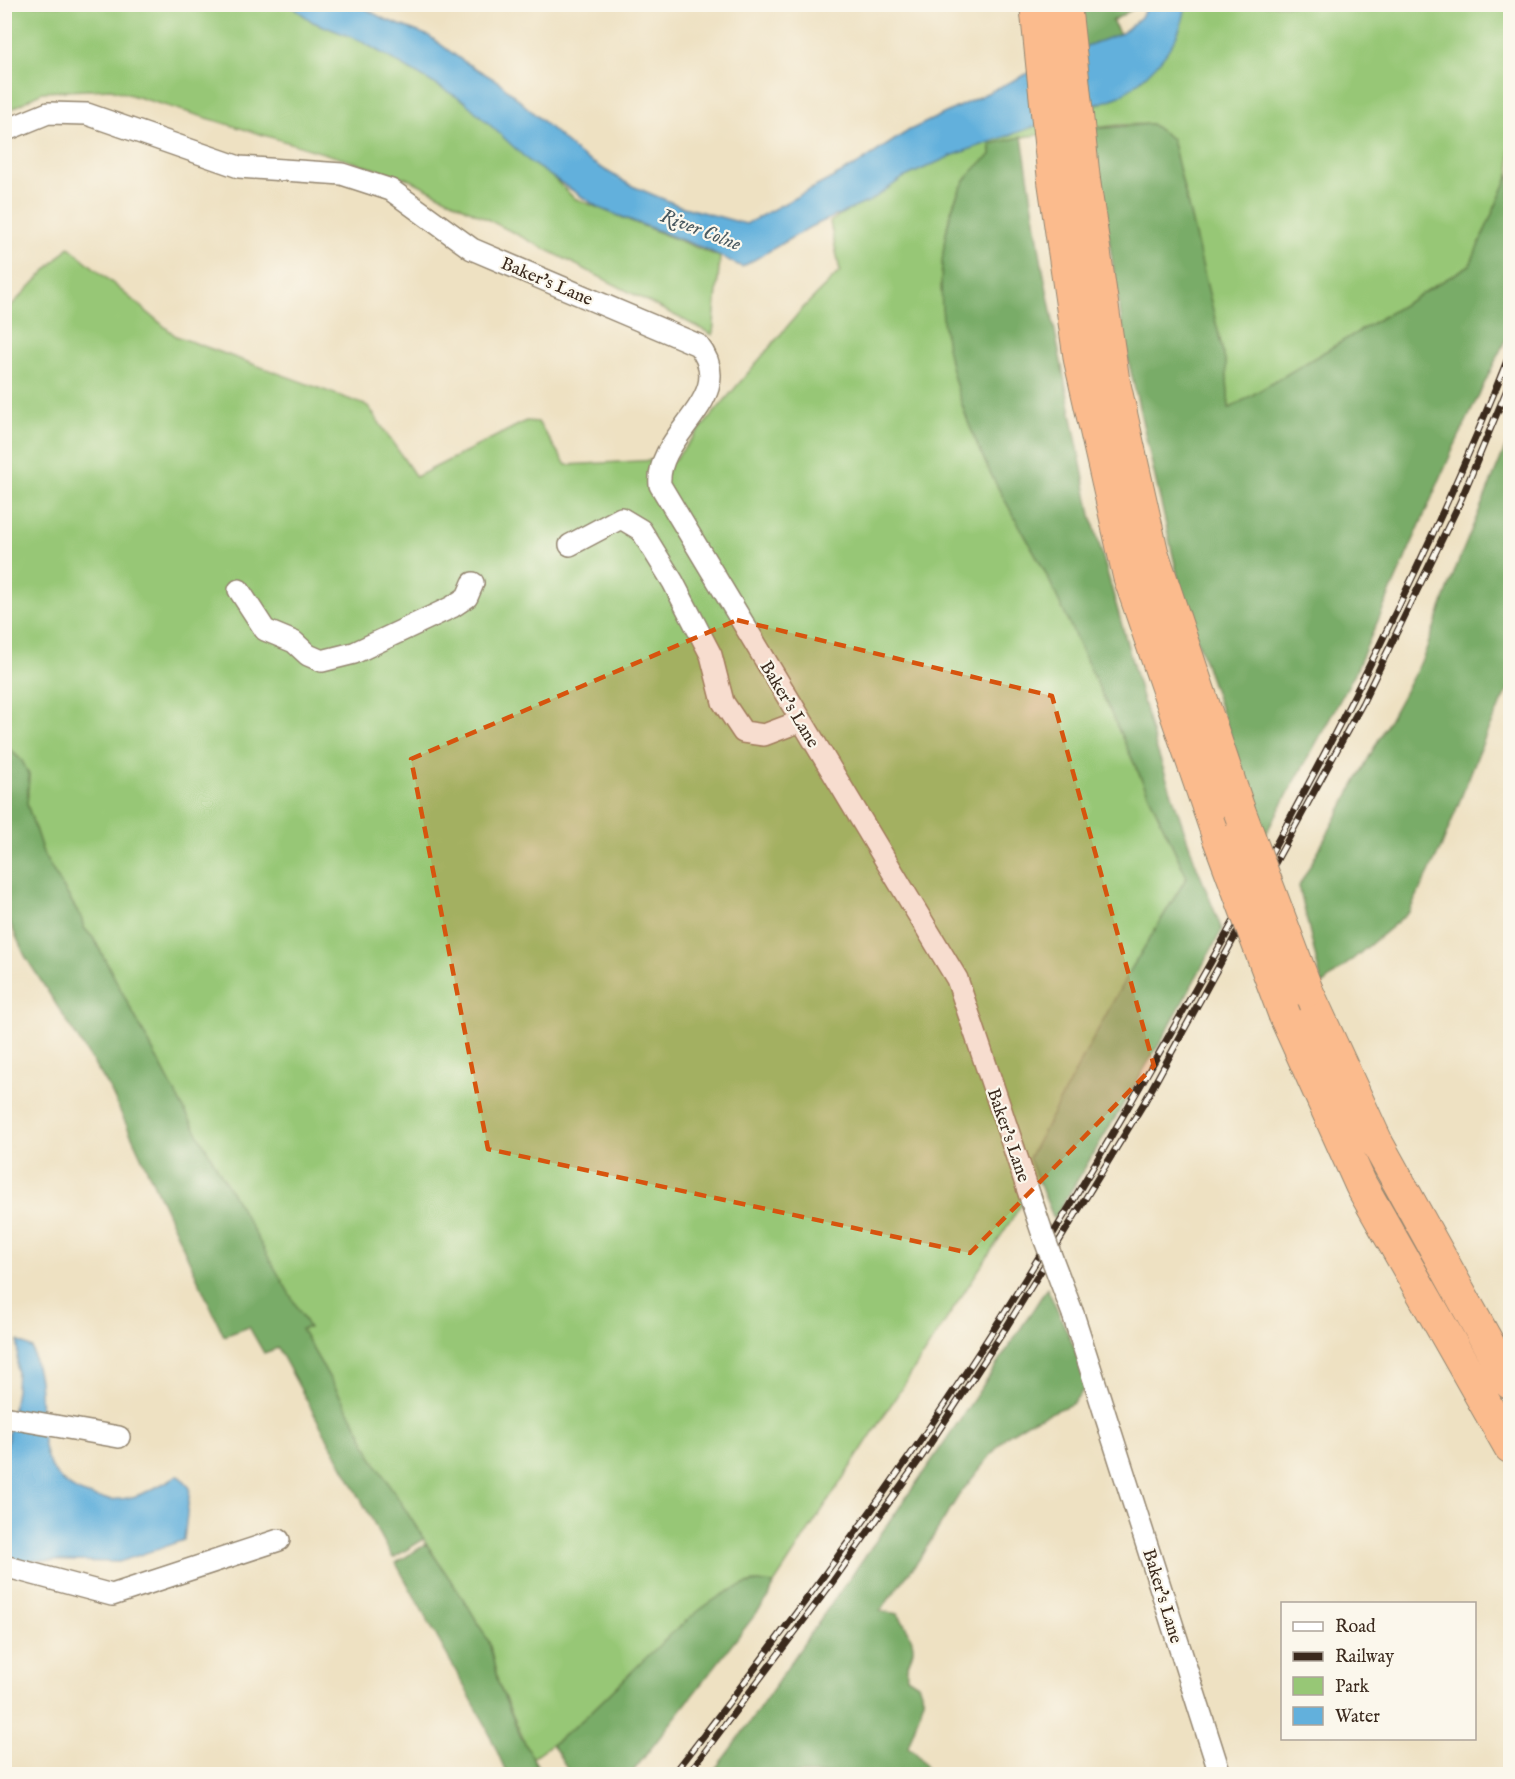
<svg xmlns="http://www.w3.org/2000/svg" width="1515" height="1779" viewBox="0 0 1515 1779" font-family="'IM FELL English',serif">
	<style>
		.green { fill: #97c776; stroke: #69784a; stroke-width: 1.5 }
		.forest { fill: #79ac67; stroke: #5a6b42; stroke-width: 1.5 }
		.water { fill: #62b0dc; stroke: #4e6d7d; stroke-width: 1.5 }
		.lines { fill: none; stroke-linecap: round; stroke-linejoin: round }
		.minor-casing { stroke: #948670; stroke-width: 24 }
		.highway-casing { stroke: #948670; stroke-width: 34 }
		.minor { stroke: #fff; stroke-width: 21 }
		.highway { stroke: #fbbb8d; stroke-width: 32 }
		.rail-casing { stroke: #3b2a1e; stroke-width: 7 }
		.rail { stroke: #fbf7ec; stroke-width: 4.5; stroke-dasharray: 14; stroke-linecap: butt }
		.minor-bridge-casing { stroke: #948670; stroke-width: 24; stroke-linecap: butt }
		.highway-bridge-casing { stroke: #948670; stroke-width: 34; stroke-linecap: butt }
		.minor-bridge { stroke: #fff; stroke-width: 21 }
		.highway-bridge { stroke: #fbbb8d; stroke-width: 32 }
		.marked { fill: #d7540e; fill-opacity: 0.2; stroke: #d7540e; stroke-width: 4.5; stroke-dasharray: 12 8; stroke-linejoin: round }
		.labels { text-anchor: middle; stroke-width: 4.5; stroke-linejoin: round; paint-order: stroke }
		.street-label { font-size: 18px; fill: #3b2a1e; stroke: #fbf7ec }
		.water-label { font-size: 20px; font-style: italic; fill: #495960; stroke: #fbf7ec }
	</style>
	<rect width="100%" height="100%" fill="#fbf7ec"/>
	<filter id="ink" filterUnits="userSpaceOnUse"><feTurbulence type="fractalNoise" baseFrequency=".0167" numOctaves="2"/><feDisplacementMap in="SourceGraphic" scale="12" xChannelSelector="R" yChannelSelector="G"/><feConvolveMatrix kernelMatrix="1 2 1 2 8 2 1 2 1" color-interpolation-filters="sRGB"/></filter>
	<filter id="wash" filterUnits="userSpaceOnUse"><feTurbulence type="fractalNoise" baseFrequency=".008" numOctaves="4" result="noise"/><feDisplacementMap in="SourceGraphic" scale="24" xChannelSelector="R" yChannelSelector="G"/><feGaussianBlur stdDeviation="1.35" result="paint"/><feColorMatrix in="noise" values="0 0 0 0 0 0 0 0 0 0 0 0 0 0 0 0 0 1.4 0 .05"/><feComposite in="paint" operator="in"/></filter>
	<g filter="url(#wash)">
		<rect width="100%" height="100%" fill="#eee1c2"/>
		<path class="green" d="M5 5H299L461 88 574 198 720 257 713 335 409 179 111 89 42 92 5 113Z
			M1172 5H1510V173L1470 265 1229 409 1226 365 1172 139 1151 124 1119 125 1022 137 991 144V155C961 175 950 205 945 239 932 321 957 408 994 480 1012 515 1034 548 1051 584 1097 681 1141 779 1187 877L1127 976 1029 1158 1038 1179 774 1584 754 1582 743 1585 711 1602 657 1648 581 1723 532 1758 498 1683 489 1642 371 1456 361 1432 300 1328H308L182 1106 94 939 84 928 81 917 44 856 27 804 29 775 22 761 5 744V312L69 247 176 336 368 406 416 477 526 421 538 422 566 465 675 459 802 309 840 271 830 222 962 131Z"/>
		<path class="forest" d="M1079 5H1140L1112 21 1120 34 1082 50Z
			M1151 124 1172 139 1226 365 1229 409 1470 265 1510 173V330L1454 447 1355 673 1264 837 1182 595 1126 350 1092 129Z
			M1022 137 1042 265 1091 515 1156 747 1195 862 1222 930 1160 1043 1054 1219 1029 1158 1127 976 1187 877C1142 779 1097 681 1051 584 1034 548 1012 515 994 480 957 408 931 321 945 239 951 205 960 176 991 155V144Z
			M1510 436V686L1487 732 1441 848 1409 912 1322 985 1299 886 1423 658 1457 565Z
			M4 744 22 761 29 775 27 804 44 856 81 917 84 928 94 939 182 1106 309 1328 301 1329 361 1432 371 1456 424 1539 393 1558 278 1348 264 1353 249 1327 224 1336 109 1087 25 956 5 912Z
			M1047 1288 1090 1382 1072 1404 1029 1422 1006 1436 959 1495 918 1561 880 1611 898 1614C904 1624 914 1637 913 1650 911 1661 905 1664 907 1677L918 1684 924 1699 908 1747C918 1754 926 1762 927 1774H711C754 1721 789 1663 829 1607 904 1502 977 1397 1047 1288Z
			M426 1544 468 1606 489 1642 498 1683 520 1735 542 1774H507L484 1722 396 1563Z
			M759 1582 774 1584 769 1597 631 1774H571L552 1744C609 1707 695 1587 759 1582Z"/>
		<path class="water" d="M290 5H359L384 19 429 36 463 61 499 82 580 155 630 185 680 206 746 224 858 164 908 131 1081 48 1122 33 1141 17 1148 5H1186C1181 45 1152 74 1120 96L951 156 903 178 870 201 810 227 742 267 708 250 599 208 531 163 464 101 359 40 313 22Z
			M18 1341 32 1348C34 1359 37 1369 39 1380 44 1426 32 1477 88 1495 123 1507 148 1493 178 1475L190 1488 184 1540 119 1562 13 1560 5 1556V1455L16 1390Z"/>
	</g>
	<g filter="url(#ink)">
		<g class="lines">
			<g class="minor-casing">
				<path id="minor" d="M4 131 48 113 87 114 239 167 342 174 391 190 472 249 698 345C741 398 655 432 660 485L957 979 1043 1235
					M570 545 621 518 641 530 673 582 711 655 723 702 743 732 764 735 801 721
					M239 590 265 630 294 642 308 655 322 661 354 653 452 607 467 597 473 583
					M1073 1314 1220 1774
					M4 1417 119 1437
					M4 1566 112 1595 279 1540"/>
			</g>
			<g class="highway-casing">
				<path id="highway" d="M1036 4 1054 181 1080 360 1129 576 1219 839
					M1065 4 1084 180 1113 378 1152 552 1239 810
					M1307 991 1378 1145 1510 1383
					M1285 1016 1361 1185 1510 1447"/>
			</g>
			<use href="#minor" class="minor"/>
			<use href="#highway" class="highway"/>
			<g class="rail-casing">
				<path id="rail" d="M674 1774C755 1669 835 1563 911 1454 1026 1288 1127 1111 1226 935 1331 747 1431 554 1510 353
					M688 1774 831 1584 922 1456 1007 1326 1144 1103 1362 704 1460 502 1510 382"/>
			</g>
			<use href="#rail" class="rail"/>
			<g class="minor-bridge-casing">
				<path id="minor-bridge" d="M1043 1235 1073 1314"/>
			</g>
			<g class="highway-bridge-casing">
				<path id="highway-bridge" d="M1239 810 1307 991
					M1219 839 1285 1016"/>
			</g>
			<use href="#minor-bridge" class="minor-bridge"/>
			<use href="#highway-bridge" class="highway-bridge"/>
		</g>
	</g>
	<path class="marked" d="M737 620 1052 696 1154 1066 970 1253 488 1149 411 759Z"/>
	<g class="labels">
		<g class="street-label">
			<text transform="translate(547 281) rotate(23)" y="6">Baker's Lane</text>
			<text transform="translate(790 704) rotate(59)" y="6">Baker's Lane</text>
			<text transform="translate(1009 1135) rotate(71)" y="6">Baker's Lane</text>
			<text transform="translate(1163 1596) rotate(73)" y="6">Baker's Lane</text>
		</g>
		<g class="water-label">
			<text transform="translate(701 229) rotate(21)" y="7">River Colne</text>
		</g>
	</g>
	<rect width="1515" height="1779" fill="none" stroke="#fbf7ec" stroke-width="24"/>
	<rect x="1281" y="1602" width="195" height="138" fill="#fbf7ec" stroke="#aea59a" stroke-width="1.5"/>
	<rect x="1293" y="1622" width="30" height="9" fill="#ffffff" stroke="#aea59a" stroke-width="1.5"/>
	<text x="1335" y="1632" font-size="18" fill="#3b2a1e">Road</text>
	<rect x="1293" y="1652" width="30" height="9" fill="#3b2a1e" stroke="#aea59a" stroke-width="1.5"/>
	<text x="1335" y="1662" font-size="18" fill="#3b2a1e">Railway</text>
	<rect x="1293" y="1677" width="30" height="18" fill="#97c776" stroke="#aea59a" stroke-width="1.5"/>
	<text x="1335" y="1692" font-size="18" fill="#3b2a1e">Park</text>
	<rect x="1293" y="1707" width="30" height="18" fill="#62b0dc" stroke="#aea59a" stroke-width="1.5"/>
	<text x="1335" y="1722" font-size="18" fill="#3b2a1e">Water</text>
</svg>
